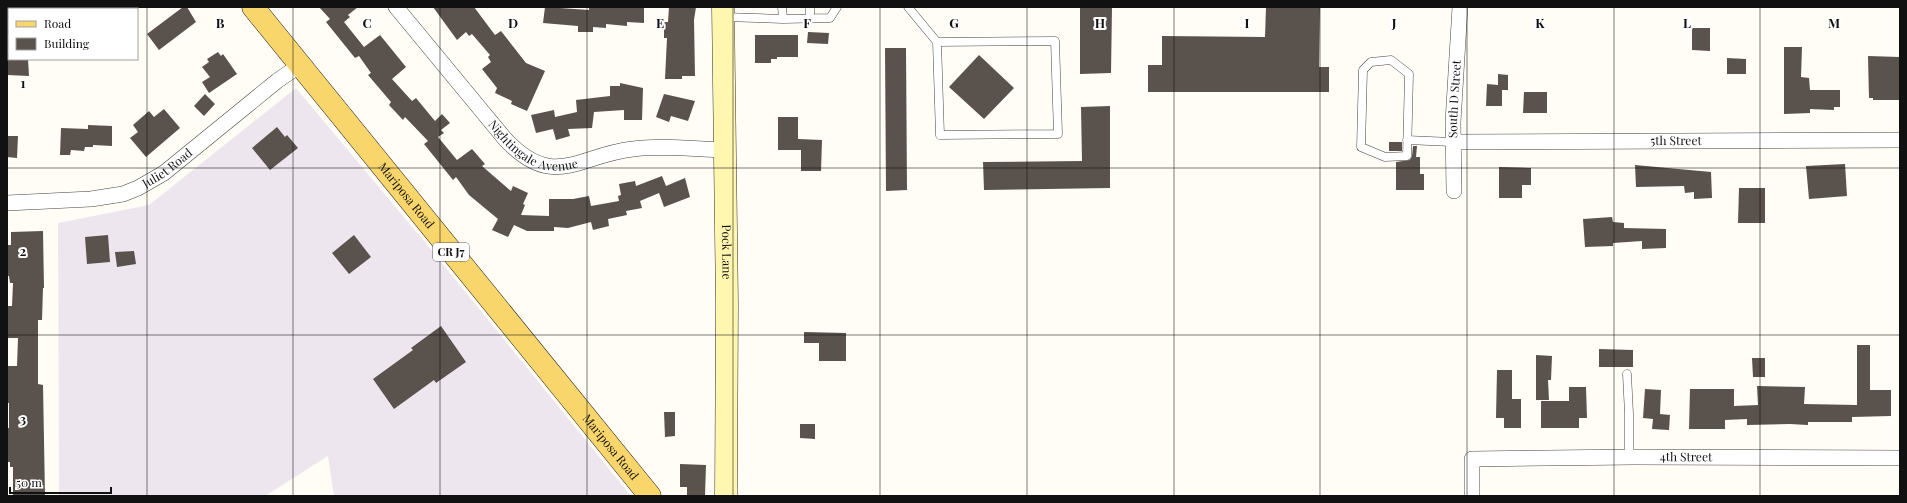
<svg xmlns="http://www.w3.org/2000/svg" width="1907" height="503" viewBox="0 0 1907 503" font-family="'Playfair Display',serif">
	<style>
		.industrial { fill: #eee6ef }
		.building { fill: #5a524d }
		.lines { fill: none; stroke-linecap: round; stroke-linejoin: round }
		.lane-casing { stroke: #444; stroke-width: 9 }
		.street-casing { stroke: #444; stroke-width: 16 }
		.secondary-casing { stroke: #333; stroke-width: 23 }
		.primary-casing { stroke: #222; stroke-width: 23 }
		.lane { stroke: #fff; stroke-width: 8 }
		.street { stroke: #fff; stroke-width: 15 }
		.secondary { stroke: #fff6b0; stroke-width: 22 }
		.primary { stroke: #f9d66b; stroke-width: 22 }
		.grid { fill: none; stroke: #111; stroke-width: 1; stroke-opacity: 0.55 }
		.labels { text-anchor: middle; stroke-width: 4; stroke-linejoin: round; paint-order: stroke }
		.shield { fill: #fff; stroke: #585858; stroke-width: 1 }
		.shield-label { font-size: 11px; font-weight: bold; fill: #111 }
		.street-label { font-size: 12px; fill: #111; stroke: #fff }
		.grid-label { font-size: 13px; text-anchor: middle; font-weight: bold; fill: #111; stroke: #fff; stroke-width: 4; stroke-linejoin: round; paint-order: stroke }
	</style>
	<rect width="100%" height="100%" fill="#fffdf5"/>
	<path class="industrial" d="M296 88 433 252 631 496H334L328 456 265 496H59L58 223 149 205Z"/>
	<path class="building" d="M183 7H187L196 22 159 50 147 34Z
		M319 7H358L348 15 350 17 344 22 364 47 380 35 406 67 392 79 412 101 416 98 435 121 442 114 450 123 441 130 444 133 438 137 457 160 472 149 485 164 482 166 511 191 513 186 528 193 523 204 525 205 521 215 549 216V199H573L589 196 591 206 619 201 618 196 621 195 619 184 635 181 636 186 662 176 666 186 685 178 690 197 664 207 659 193 640 201 642 208 626 211 627 215 608 219 609 226 593 230 591 222 568 228 554 227V231H527L514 225 508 237 492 230 498 219 469 195 456 177 453 180 424 144 428 141 405 117 403 120 389 105 391 102 368 75 371 73 359 56 355 58 326 22 330 19Z
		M433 7H474L495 35 501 31 526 63 545 71 527 111 511 104 512 101 495 93 497 88 482 69 491 62 488 57 490 55 472 34 469 36 466 32 457 40Z
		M545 7 589 10V7H644V23L627 22V26L606 24V28L593 27V32H578V26L543 23Z
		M669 7H696L694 20 695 76H682V79H665L667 38H664V22H668Z
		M1080 7H1112L1111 73 1080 74Z
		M1266 7H1320L1319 67H1329V92H1148V65H1162V36L1265 37Z
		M1692 28H1710V51L1692 50Z
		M808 32 829 33 828 44 807 43Z
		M755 35H798V57H777V59H771V63H755Z
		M1784 47H1802L1801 77 1809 78 1810 90H1840V107H1834V110L1810 109V113L1784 114Z
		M885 48H906L907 190 886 191Z
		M218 52 221 56 223 54 237 74 209 93 202 82 210 77 202 67 209 62 207 59Z
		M979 55 1014 88 984 119 949 87Z
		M1868 56 1900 57V100H1873V98H1869Z
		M1727 58 1746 59V74H1727Z
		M7 59H28L29 76 7 75Z
		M1498 74 1508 75V90H1502V106H1486L1487 84 1498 85Z
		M620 83 643 88 642 120H624V110L594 112 592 128 568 129 570 136 556 140 553 129 536 133 531 115 554 110 555 117 577 112 576 100 610 96V86H620Z
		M1524 92H1547V113H1523Z
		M205 94 215 104 204 116 194 106Z
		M664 94 695 101 688 121 671 116 669 122 656 117Z
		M1110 106V188L984 190 983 162 1082 161 1081 107Z
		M164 109 180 128 146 157 130 138 138 132 133 125 149 111 154 117Z
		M778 117H798V139L822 140 821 171H801V150H778Z
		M88 125 112 126V146L93 145V147H85L84 151 71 150 70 155H60L61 128 88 129Z
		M277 127 285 137 287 135 298 148 270 170 252 148Z
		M7 136H18L17 158 7 157Z
		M1389 142H1402V151H1389Z
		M1413 146H1417L1416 157H1420V174H1424V190H1396V162L1410 160 1412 156Z
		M1845 164 1847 196 1809 199 1806 166Z
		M1635 165 1711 172 1712 198 1694 199V192L1685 193 1684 186 1636 187Z
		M1499 167 1531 168V185H1522V198H1499Z
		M1739 188H1765V223H1738Z
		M1612 217 1613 222 1624 223V228L1666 229V248L1642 249V241L1613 243V246L1585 247 1583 219Z
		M43 231 44 288H43L42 320H38V384L43 385 45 496H13V467H10V462H7V428H9V403H7V366H17L18 338H7V306H12L13 283H10L9 276H7V245H11V232Z
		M108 235 110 262 87 264 85 237Z
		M354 235 371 257 349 274 332 253Z
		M134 251 136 264 117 267 115 252Z
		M441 326 466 362 436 383 434 380 394 409 373 379 413 350 411 348Z
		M804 332 846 333V361H819V343H804Z
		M1857 345H1870V390H1891V416L1852 417V422H1808V425L1790 424 1747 425V419L1725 420V429H1689L1690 389H1734V406L1758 405 1757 386 1805 387 1804 404 1857 405Z
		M1599 349 1633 350V367H1599Z
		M1536 355 1552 356 1551 380H1548L1549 400H1536Z
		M1752 358H1765V377H1753Z
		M1497 370H1512V399H1521V428H1504V418H1496Z
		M1569 387H1586L1587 418H1579V428H1541V401H1569Z
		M1645 389 1661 390 1660 414 1670 415 1669 430 1652 429 1653 419 1643 418Z
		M664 412H675V436L665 437Z
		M800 424H815V439L800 438Z
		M680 464 706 465 705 496H687V487H680Z"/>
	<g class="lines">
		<g class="lane-casing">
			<path id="lane" d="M782 7 783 19
				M810 7V19
				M908 7 937 42 940 135 1058 134 1055 41 937 42
				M724 17 783 19 830 18 837 7
				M1391 60 1409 74 1407 156 1385 157 1361 147 1363 70 1371 62Z
				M1407 140 1452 142
				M1627 374 1629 414V457"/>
		</g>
		<g class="street-casing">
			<g id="street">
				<path id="s1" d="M396 7 505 139C554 191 578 155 633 149 663 145 694 149 724 150"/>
				<path d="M123 9 129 7"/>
				<path d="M7 13H9"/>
				<path id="s2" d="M1452 142 1900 140"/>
				<path id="s3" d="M1454 191 1453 122 1460 7"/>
				<path id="s4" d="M7 203 91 199 123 194 138 188 164 173 277 81 300 65"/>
				<path id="s5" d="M1472 496V459L1634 457 1900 458"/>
			</g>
		</g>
		<g class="secondary-casing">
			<g id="secondary">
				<path id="s6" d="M723 7 727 304 726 496"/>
			</g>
		</g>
		<g class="primary-casing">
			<g id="primary">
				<path id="s7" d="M253 7 650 496"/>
			</g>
		</g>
		<use href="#lane" class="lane"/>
		<use href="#street" class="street"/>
		<use href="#secondary" class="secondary"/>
		<use href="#primary" class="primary"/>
	</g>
	<path class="grid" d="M147 7V496M293 7V496M440 7V496M587 7V496M733 7V496M880 7V496M1027 7V496M1174 7V496M1320 7V496M1467 7V496M1614 7V496M1760 7V496M7 168H1900M7 335H1900"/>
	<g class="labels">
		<rect class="shield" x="433" y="243" width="36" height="18" rx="3"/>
		<g class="shield-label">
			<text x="451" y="256">CR J7</text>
		</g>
		<g class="street-label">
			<text dy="4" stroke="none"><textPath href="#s3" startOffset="92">South D Street</textPath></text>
			<text dy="4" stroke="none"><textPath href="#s1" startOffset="201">Nightingale Avenue</textPath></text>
			<text dy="4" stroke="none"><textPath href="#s2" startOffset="224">5th Street</textPath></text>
			<text dy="4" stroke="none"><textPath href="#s4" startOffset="168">Juliet Road</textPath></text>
			<text dy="4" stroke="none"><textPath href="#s7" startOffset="243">Mariposa Road</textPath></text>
			<text dy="4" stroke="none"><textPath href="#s6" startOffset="245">Pock Lane</textPath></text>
			<text dy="4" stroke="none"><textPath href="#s7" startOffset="567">Mariposa Road</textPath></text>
			<text dy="4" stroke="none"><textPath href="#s5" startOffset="251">4th Street</textPath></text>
		</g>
	</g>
	<g class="grid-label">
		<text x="220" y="28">B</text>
		<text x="367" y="28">C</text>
		<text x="513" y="28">D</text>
		<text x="660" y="28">E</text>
		<text x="807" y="28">F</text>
		<text x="954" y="28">G</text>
		<text x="1100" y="28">H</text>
		<text x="1247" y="28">I</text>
		<text x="1394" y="28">J</text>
		<text x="1540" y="28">K</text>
		<text x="1687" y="28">L</text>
		<text x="1834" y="28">M</text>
		<text x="23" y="88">1</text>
		<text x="23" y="256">2</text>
		<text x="23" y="424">3</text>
	</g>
	<rect width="1907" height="503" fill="none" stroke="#111111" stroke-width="16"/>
	<rect x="8" y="8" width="130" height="52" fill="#ffffff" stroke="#a0a0a0"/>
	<rect x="16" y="21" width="20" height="6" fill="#f9d66b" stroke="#a0a0a0"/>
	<text x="44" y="28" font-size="12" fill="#111111">Road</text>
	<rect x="16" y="38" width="20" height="12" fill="#5a524d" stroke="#a0a0a0"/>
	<text x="44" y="48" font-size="12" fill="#111111">Building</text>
	<path d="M10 487v6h101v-6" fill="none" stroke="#111111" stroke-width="2"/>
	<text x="16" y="487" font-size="12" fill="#111111" stroke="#ffffff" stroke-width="3" paint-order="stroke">50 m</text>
</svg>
